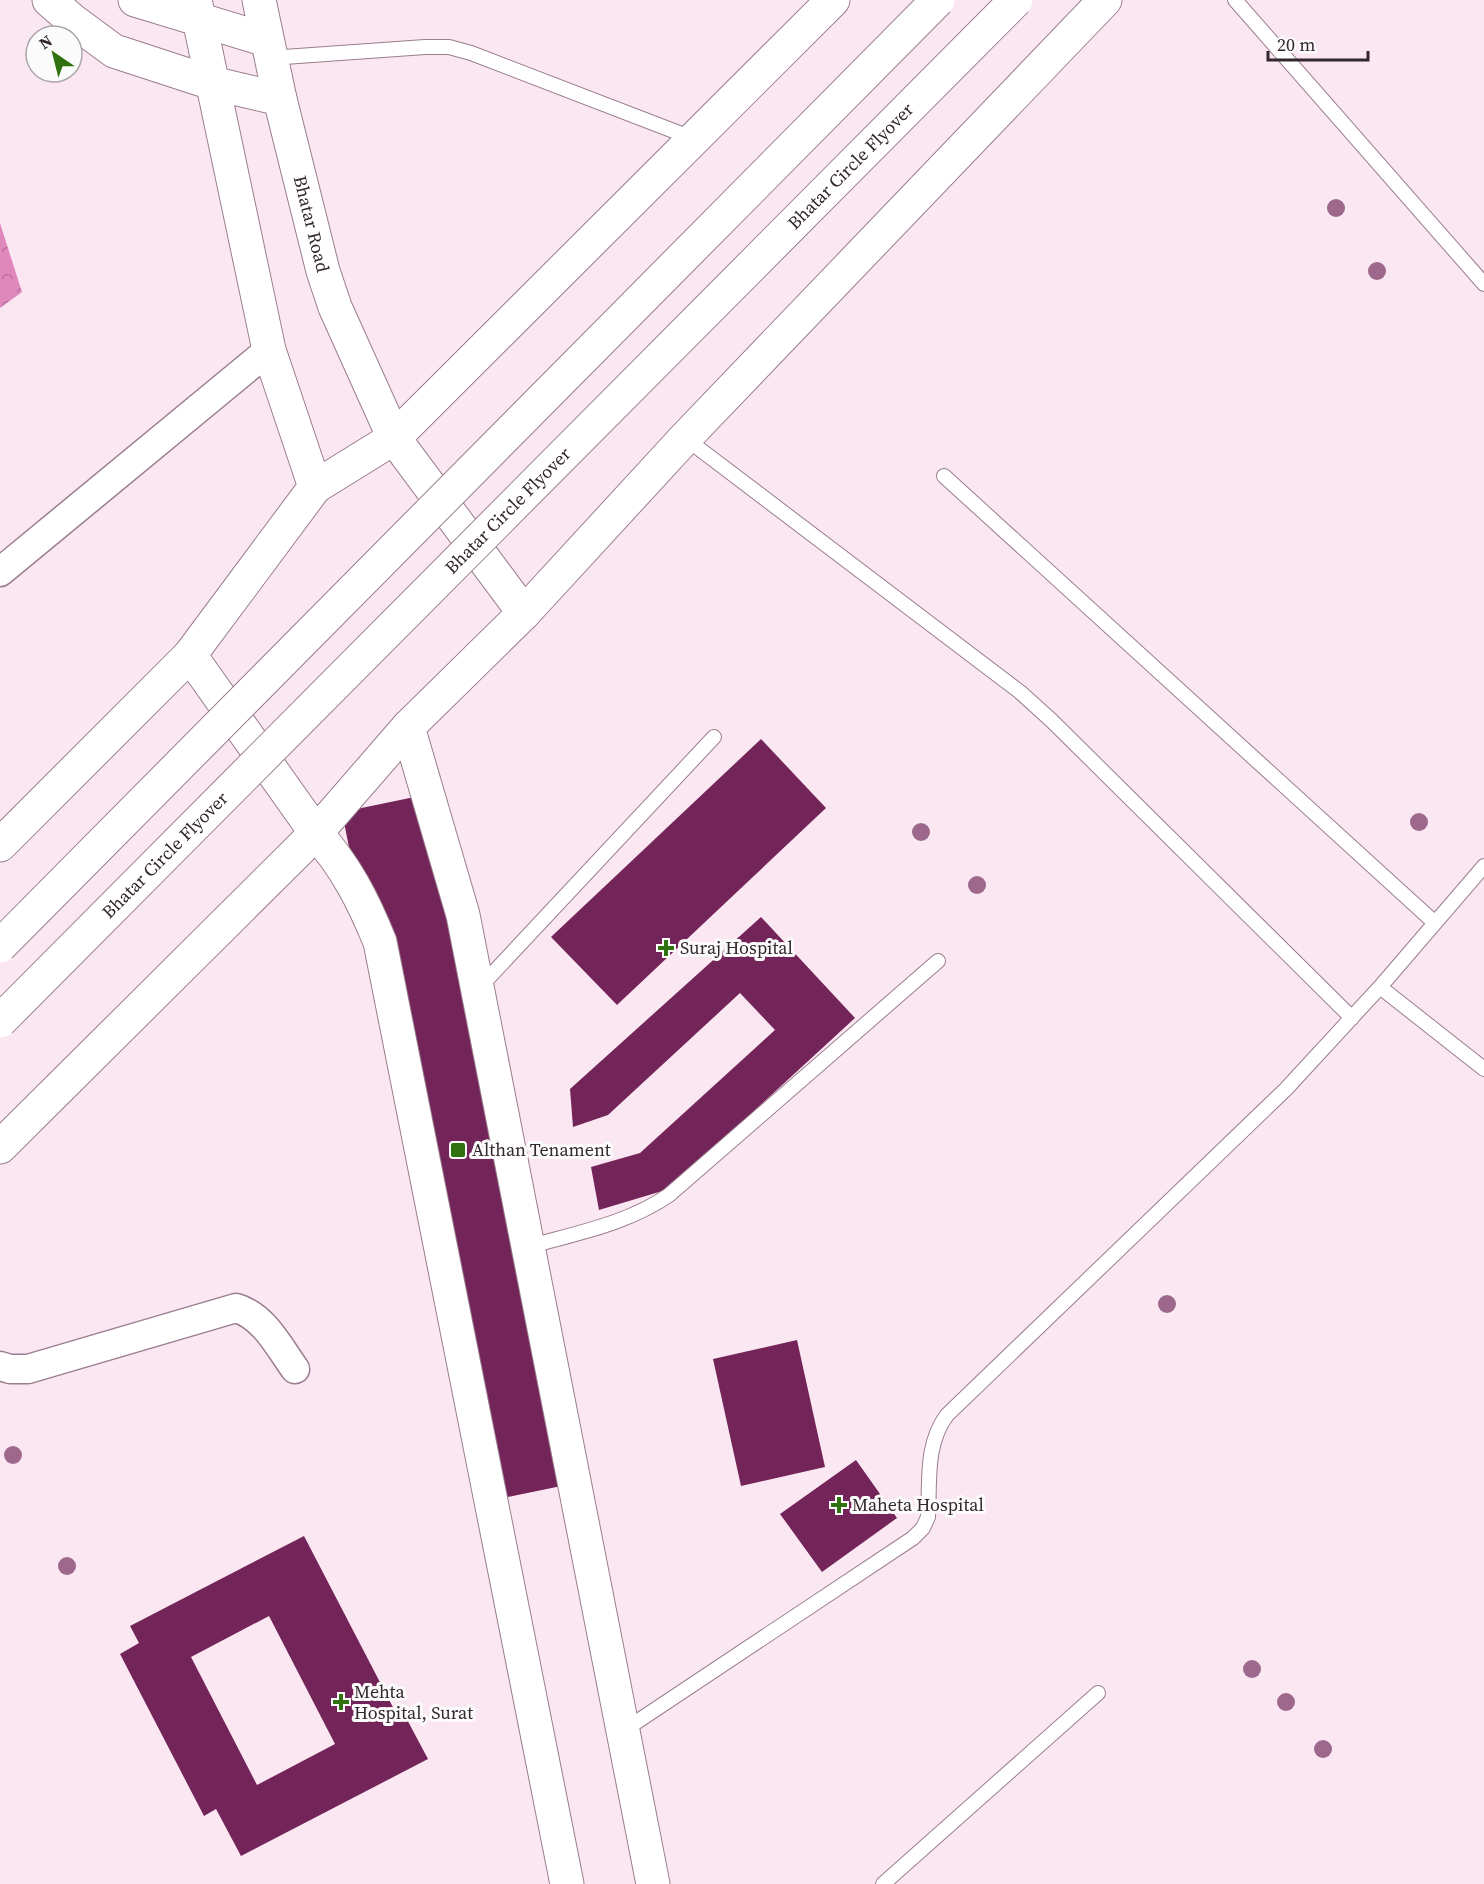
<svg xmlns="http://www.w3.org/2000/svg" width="1484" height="1884" viewBox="0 0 1484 1884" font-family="'Source Serif 4',serif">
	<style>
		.forest { fill: url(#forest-crowns) }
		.building { fill: #732559; fill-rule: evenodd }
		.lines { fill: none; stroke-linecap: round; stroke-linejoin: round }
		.service-casing { stroke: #9a7d8e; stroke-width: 16 }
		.minor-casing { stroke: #9a7d8e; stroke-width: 31 }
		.tertiary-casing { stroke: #9a7d8e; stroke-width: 35 }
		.secondary-casing { stroke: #9a7d8e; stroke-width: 35 }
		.service { stroke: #fff; stroke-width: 14 }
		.minor { stroke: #fff; stroke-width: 28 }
		.tertiary { stroke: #fff; stroke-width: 33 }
		.secondary { stroke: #fff; stroke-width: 33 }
		.secondary-bridge-casing { stroke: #9a7d8e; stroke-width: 35; stroke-linecap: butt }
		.secondary-bridge { stroke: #fff; stroke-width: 33 }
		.tree { fill: #9e688d }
		.poi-dot { fill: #30720f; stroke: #fbfbfb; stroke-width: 2 }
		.labels { text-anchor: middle; stroke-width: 6; stroke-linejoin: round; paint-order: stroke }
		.street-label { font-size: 18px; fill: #33272e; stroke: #fbfbfb }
		.poi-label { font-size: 18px; fill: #33272e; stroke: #fbfbfb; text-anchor: start }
	</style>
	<defs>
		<pattern id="forest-crowns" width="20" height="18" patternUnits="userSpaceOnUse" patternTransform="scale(1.5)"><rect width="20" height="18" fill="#e088bd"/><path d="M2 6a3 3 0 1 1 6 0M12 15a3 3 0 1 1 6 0" fill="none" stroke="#b66f9a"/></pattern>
	</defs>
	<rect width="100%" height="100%" fill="#fbe7f2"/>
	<path class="forest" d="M0 223 22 292 0 308Z"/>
	<path class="building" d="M761 739 826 808 617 1005 551 937Z
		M434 793 571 1484 479 1503 342 812Z
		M761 917 855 1018 669 1189 599 1210 591 1167 640 1153 775 1030 740 993 608 1115 573 1127 570 1089Z
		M797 1340 825 1467 741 1486 713 1359Z
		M856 1460 897 1518 822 1572 780 1514Z
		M304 1536 397 1715 403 1712 428 1759 241 1856 216 1809 204 1816 120 1654 139 1643 130 1626ZM269 1616 335 1744 257 1785 191 1657Z"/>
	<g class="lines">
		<g class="service-casing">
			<path id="service" d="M1235 0 1484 284
				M270 58 425 47H449L471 53 692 138
				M685 438 1020 692 1051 720 1352 1018
				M944 476 1435 923
				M1380 987 1484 1069
				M479 988 714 737
				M528 1247C576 1233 627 1224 669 1195L938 961
				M623 1731 913 1538 923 1528 928 1517C930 1482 925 1444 947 1415L1286 1089 1380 987 1484 866
				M883 1884 1098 1693"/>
		</g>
		<g class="minor-casing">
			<path id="minor" d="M0 572 269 350
				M0 1366 10 1369H28L236 1308C264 1316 279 1347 295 1369"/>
		</g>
		<g class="tertiary-casing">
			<path id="tertiary" d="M49 0 72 20 114 51 212 83 280 99
				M135 0 267 40
				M315 487 394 438 833 0
				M524 613 685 438 1105 0
				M0 845 190 655
				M0 1147 316 833 408 727"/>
		</g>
		<g class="secondary-casing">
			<g id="secondary">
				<path d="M195 0 269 350 315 487 190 655 316 833C346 867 363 900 380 942L567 1884"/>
				<path id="s1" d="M259 0 280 99 323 271 335 307 394 438 524 613 408 727 463 915 653 1884"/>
			</g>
		</g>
		<use href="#service" class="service"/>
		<use href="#minor" class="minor"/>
		<use href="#tertiary" class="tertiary"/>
		<use href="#secondary" class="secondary"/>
		<g class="secondary-bridge-casing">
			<g id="secondary-bridge">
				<path d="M0 946 938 0"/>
				<path id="s2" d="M0 1021 1016 0"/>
			</g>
		</g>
		<use href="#secondary-bridge" class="secondary-bridge"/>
	</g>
	<g class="tree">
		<circle cx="1336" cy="208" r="9"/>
		<circle cx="1377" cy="271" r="9"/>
		<circle cx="1419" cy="822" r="9"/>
		<circle cx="921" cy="832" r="9"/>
		<circle cx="977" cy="885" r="9"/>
		<circle cx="1167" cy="1304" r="9"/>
		<circle cx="13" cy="1455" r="9"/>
		<circle cx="67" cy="1566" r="9"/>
		<circle cx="1252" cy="1669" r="9"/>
		<circle cx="1286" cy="1702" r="9"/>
		<circle cx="1323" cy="1749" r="9"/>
	</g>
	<g class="poi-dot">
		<path d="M663 939h6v6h6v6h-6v6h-6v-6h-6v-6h6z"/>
		<rect x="450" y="1142" width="16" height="16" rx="3"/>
		<path d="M836 1496h6v6h6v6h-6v6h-6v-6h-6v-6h6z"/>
		<path d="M338 1693h6v6h6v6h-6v6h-6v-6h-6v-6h6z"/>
	</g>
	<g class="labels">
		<g class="street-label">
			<text dy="6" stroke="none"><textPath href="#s2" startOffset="1206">Bhatar Circle Flyover</textPath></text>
			<text dy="6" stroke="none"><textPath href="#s1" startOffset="230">Bhatar Road</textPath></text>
			<text dy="6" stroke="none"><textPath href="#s2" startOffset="720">Bhatar Circle Flyover</textPath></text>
			<text dy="6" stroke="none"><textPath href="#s2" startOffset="234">Bhatar Circle Flyover</textPath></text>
		</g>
		<g class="poi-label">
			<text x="680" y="954">Suraj Hospital</text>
			<text x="472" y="1156">Althan Tenament</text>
			<text x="852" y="1511">Maheta Hospital</text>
			<text x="354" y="1698">Mehta<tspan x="354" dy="21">Hospital, Surat</tspan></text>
		</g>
	</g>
	<g transform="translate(54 54) rotate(325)"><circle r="28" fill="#fbfbfb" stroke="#aba6a9" stroke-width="1.5"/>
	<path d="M0-4.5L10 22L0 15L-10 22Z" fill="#30720f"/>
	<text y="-9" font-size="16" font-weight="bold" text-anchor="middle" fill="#33272e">N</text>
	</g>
	<path d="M1268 51v9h100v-9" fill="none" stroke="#33272e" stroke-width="3"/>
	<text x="1277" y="51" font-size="18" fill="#33272e" stroke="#fbfbfb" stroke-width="4.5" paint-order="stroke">20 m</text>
</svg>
